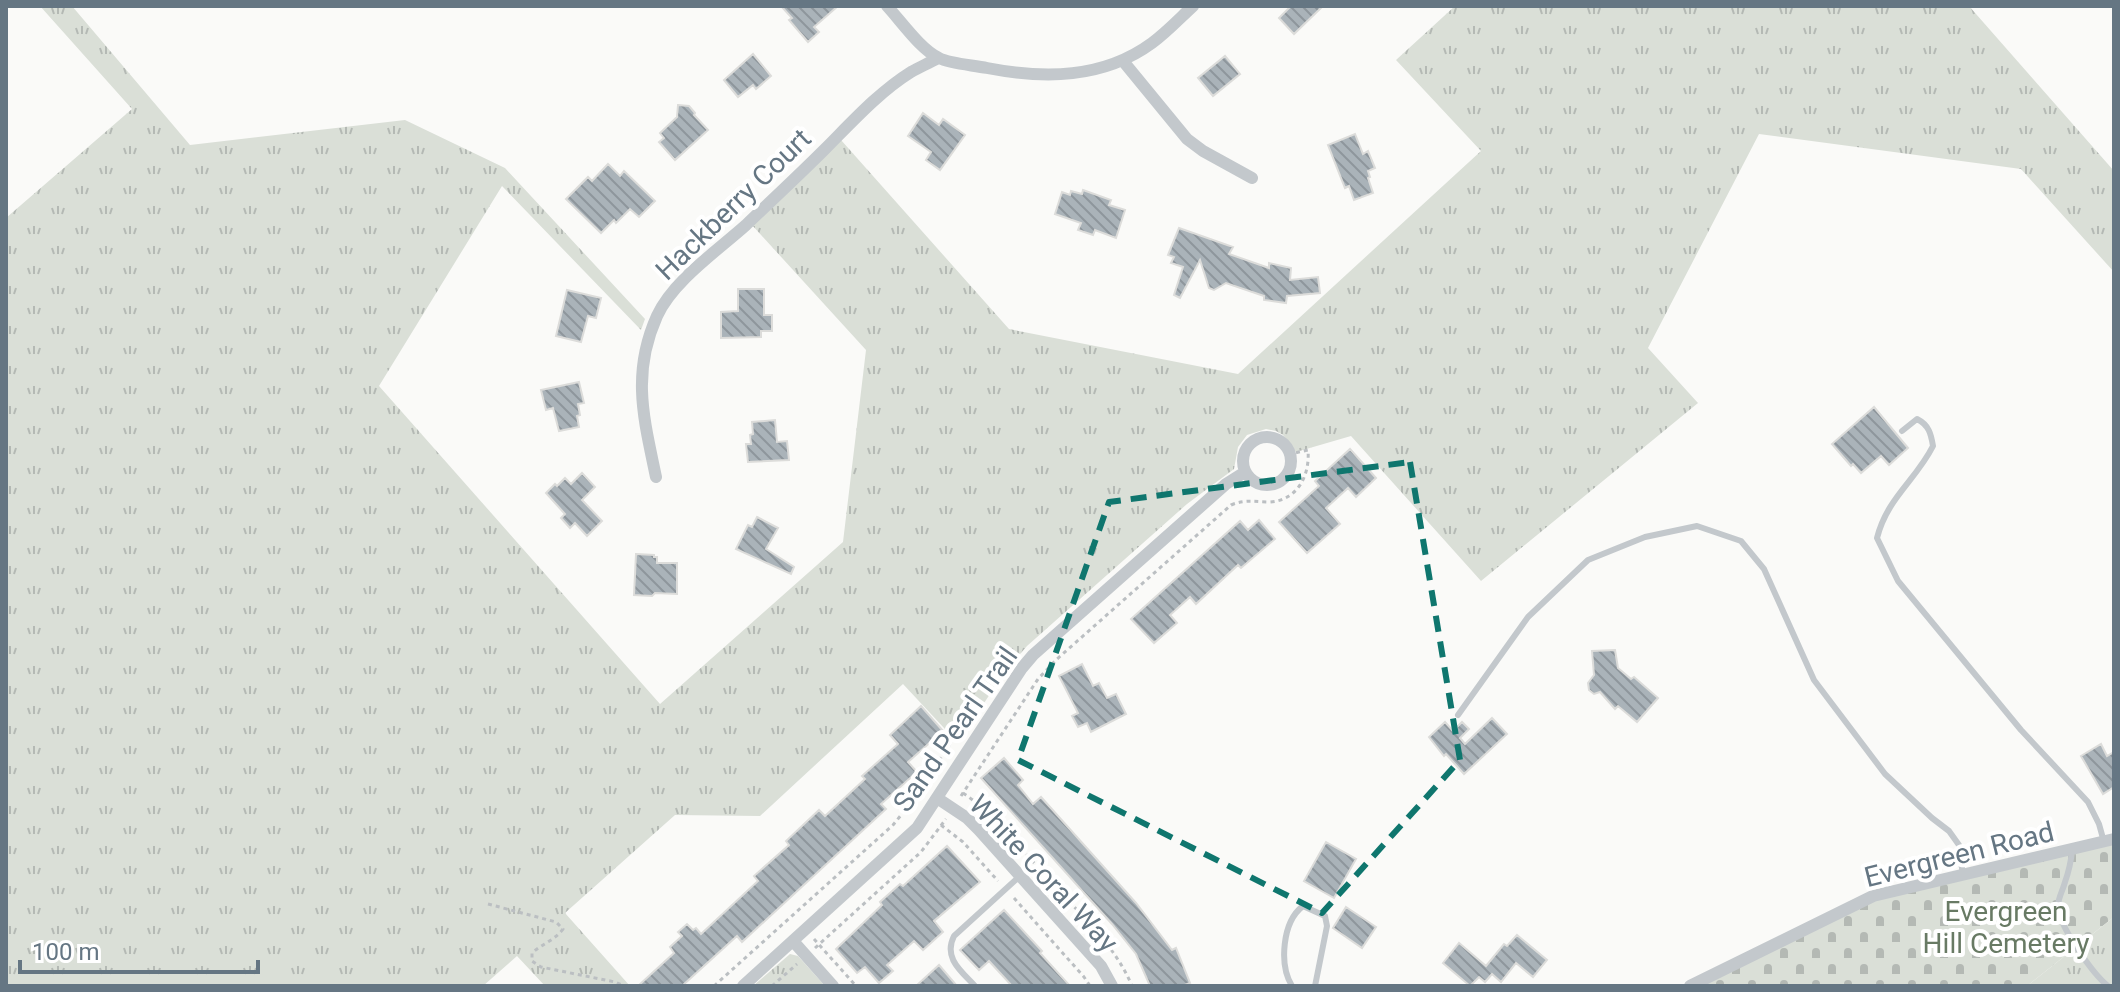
<svg xmlns="http://www.w3.org/2000/svg" width="2120" height="992" viewBox="0 0 2120 992" font-family="Roboto,sans-serif">
	<style>
		.cemetery { fill: url(#cemetery-stones) }
		.park { fill: url(#park-tufts) }
		.building { fill: url(#building-back-hatch); stroke: #dcdcda; stroke-width: 2 }
		.lines { fill: none; stroke-linecap: round; stroke-linejoin: round }
		.path { stroke: #bbbfc2; stroke-width: 3; stroke-dasharray: 4 4; stroke-linecap: butt }
		.lane { stroke: #c3c8cc; stroke-width: 6 }
		.street { stroke: #c3c8cc; stroke-width: 12 }
		.marked { fill: none; stroke: #0f766e; stroke-width: 6; stroke-dasharray: 16 10; stroke-linejoin: round }
		.labels { text-anchor: middle; stroke-width: 8; stroke-linejoin: round; paint-order: stroke }
		.street-label { font-size: 28px; fill: #657683; stroke: #fff }
		.park-label { font-size: 28px; fill: #687a64; stroke: #fff }
	</style>
	<defs>
		<pattern id="cemetery-stones" width="16" height="16" patternUnits="userSpaceOnUse" patternTransform="scale(2)"><rect width="16" height="16" fill="#dadfd7"/><path d="M2 7V4a2 2 0 0 1 4 0v3zM10 15v-3a2 2 0 0 1 4 0v3z" fill="#b4b9b4"/></pattern>
		<pattern id="park-tufts" width="24" height="20" patternUnits="userSpaceOnUse" patternTransform="scale(2)"><rect width="24" height="20" fill="#dadfd7"/><path d="M3 7l-1-3M5 7V3M7 7l1-3M15 17l-1-3M17 17v-4M19 17l1-3" fill="none" stroke="#b4b9b4"/></pattern>
		<pattern id="building-back-hatch" width="6" height="6" patternUnits="userSpaceOnUse" patternTransform="scale(2)"><rect width="6" height="6" fill="#aab3b9"/><path d="M-1 5l2 2M0 0l6 6M5-1l2 2" fill="none" stroke="#8e969c"/></pattern>
	</defs>
	<rect width="100%" height="100%" fill="#fafaf8"/>
	<path class="cemetery" d="M2114 839V917L2027 986H1690L1873 896Z"/>
	<path class="park" d="M40 6H72L190 145 405 120 505 168 645 319 641 330 502 186 379 386 660 704 843 542 866 350 752 225 841 140 1009 329 1238 374 1481 151 1396 60 1455 6H1969L2114 171V272L2021 169 1759 134 1648 348 1698 403 1481 581 1351 436 1296 452 1283 435 1276 431 1266 429 1247 435 1238 447 1234 469 1187 504 1027 646 1003 674 958 743 903 684 760 816 675 815 565 913 630 986H545L517 956 483 986H6V218L132 109Z
		M2114 917V986H2027Z
		M790 954 798 956 825 986H753Z"/>
	<path class="building" d="M781 6H838L814 27 819 32 808 42 789 20 792 18Z
		M1291 6H1323L1294 34 1279 18Z
		M753 54 771 76 756 89 753 85 738 97 724 80Z
		M1225 56 1240 74 1213 96 1198 78Z
		M678 105 689 106 695 113 694 115 708 130 675 160 659 142 664 138 660 133 677 117Z
		M923 113 939 125 943 119 965 135 940 170 926 160 931 152 908 136Z
		M1355 134 1363 154 1368 151 1375 168 1368 171 1370 177 1368 178 1373 193 1354 200 1349 186 1345 188 1328 145Z
		M608 164 620 176 624 171 655 201 639 217 630 209 616 223 614 220 601 233 566 199 588 177 592 181Z
		M1083 190 1111 200 1109 205 1125 210 1116 238 1095 230 1093 235 1078 230 1081 223 1055 214 1062 192 1070 195 1071 191 1082 194Z
		M1179 228 1233 247 1229 254 1269 268V263L1291 268 1290 280 1318 277 1320 293 1287 296 1286 303 1264 300V296L1226 283 1214 290 1209 288 1200 260 1180 298 1174 295 1183 267 1171 263 1174 257 1168 255Z
		M738 289H764V315H772V331H761V337L721 338V312L738 311Z
		M567 290 601 298 596 318 588 316 581 342 556 336Z
		M579 382 584 403 578 404 580 415 577 416 579 427 559 431 553 408 546 410 541 390Z
		M1874 407 1908 448 1889 465 1881 456 1861 473 1853 464 1851 466 1832 444Z
		M775 420 777 442 787 441 789 460 748 462 746 444H751L750 435 753 434 752 422Z
		M1350 449 1376 478 1356 497 1348 488 1326 508 1340 524 1307 553 1279 522 1319 486 1315 481Z
		M582 473 595 487 582 500 602 521 587 536 575 523 570 528 561 518 565 514 546 493 555 484 557 486 565 478 571 484Z
		M757 517 778 528 766 549 794 567 791 574 736 549 748 525 752 527Z
		M1259 520 1275 539 1241 568 1238 565 1196 604 1190 597 1170 615 1177 623 1154 643 1131 619 1240 521 1248 530Z
		M636 554 654 555V557H657V563H677V594L655 593 652 596 634 595Z
		M1615 650 1618 668 1631 679 1634 677 1658 698 1637 722 1618 706 1615 709 1600 692 1594 694 1589 690 1588 683 1594 675 1592 651Z
		M1082 664 1093 686 1099 683 1107 698 1116 694 1126 714 1091 732 1087 723 1078 727 1072 716 1078 713 1059 676Z
		M921 706 943 731 908 762 917 772 881 804 886 809 742 942 737 936 682 986H638L674 953 670 947 682 936 678 932 687 924 693 930 696 928 701 934 758 881 754 876 789 845 786 841 819 810 825 816 865 779 862 776 898 744 890 735Z
		M1492 718 1507 734 1464 774 1446 754 1444 756 1429 737 1445 722 1453 731 1462 722 1469 729 1460 738 1465 744Z
		M2101 744 2107 756 2114 752V787L2103 794 2081 756Z
		M1004 758 1023 780 1018 785 1033 804 1041 797 1136 903 1172 950 1176 948 1190 983 1182 986H1150L1136 954 1112 924 981 778Z
		M1326 842 1356 859 1334 898 1304 881Z
		M947 846 980 882 934 921 943 932 923 950 914 941 887 965 893 971 879 983 865 967 857 973 836 949 882 905 880 902 900 884 903 886Z
		M1346 907 1376 927 1362 948 1333 928Z
		M1004 910 1042 951 1040 953 1070 986H1012L989 961 979 970 960 950Z
		M1517 935 1547 960 1533 977 1516 963 1501 982 1492 974 1485 982 1479 977 1470 986 1443 963 1459 943 1486 966 1504 944 1507 946Z
		M939 965 957 986H916Z"/>
	<g class="lines">
		<path class="path" d="M963 793C997 816 1022 850 1049 880 1079 913 1115 945 1132 986
			M961 796 1038 679 1057 659 1231 505C1245 499 1256 502 1270 502 1298 500 1310 475 1308 450L1290 454
			M941 825 963 842 998 881
			M1014 898 1084 977 1090 986
			M488 904 556 922 563 929C555 940 542 944 532 953V961L541 967 615 982 624 986
			M814 939 856 986
			M815 948 921 852 946 819
			M714 986 893 825 910 804 966 720
			M772 986 797 964"/>
		<path class="lane" d="M1902 431 1917 419C1929 425 1931 434 1933 446 1916 480 1887 498 1877 538L1898 581 2021 730 2088 802 2099 824 2104 842
			M1458 715 1528 617 1588 560 1645 537 1697 526 1741 541 1764 569 1814 680 1885 774 1932 818 1949 831 1959 845 1963 876
			M2072 851C2071 861 2069 871 2065 882 2063 890 2058 898 2058 906 2058 925 2093 974 2108 986
			M975 986C961 971 943 958 954 936L1020 876
			M1292 986C1279 965 1282 922 1303 906L1325 916 1327 926 1315 986"/>
		<path class="street" d="M887 6C901 21 921 50 939 58 951 64 973 65 987 68 1044 79 1103 79 1152 43 1167 32 1180 18 1193 6
			M1123 61 1187 139 1203 151 1252 178
			M1243 461a24 24 0 1 1 48 0a24 24 0 1 1-48 0Z
			M656 477C644 419 631 374 657 316 673 281 717 251 746 225 772 200 799 175 825 149 852 122 879 92 911 72 920 67 929 63 938 58
			M937 798 967 818 979 830 1101 966 1112 986
			M793 941 833 986
			M743 986 917 828 1022 668 1033 655 1226 484 1245 472
			M1690 986 1873 896 2114 839"/>
	</g>
	<path class="marked" d="M1410 462 1460 760 1322 913 1018 760 1109 502Z"/>
	<g class="labels">
		<g class="street-label">
			<text transform="translate(733 204) rotate(-44)" y="10">Hackberry Court</text>
			<text transform="translate(955 729) rotate(-55)" y="10">Sand Pearl Trail</text>
			<text transform="translate(1959 854) rotate(-14)" y="10">Evergreen Road</text>
			<text transform="translate(1044 873) rotate(47)" y="10">White Coral Way</text>
		</g>
		<g class="park-label">
			<text x="2006" y="921">Evergreen<tspan x="2006" dy="32">Hill Cemetery</tspan></text>
		</g>
	</g>
	<rect width="2120" height="992" fill="none" stroke="#657683" stroke-width="16"/>
	<path d="M20 960v12h238v-12" fill="none" stroke="#657683" stroke-width="4"/>
	<text x="32" y="960" font-size="24" fill="#657683" stroke="#ffffff" stroke-width="6" paint-order="stroke">100 m</text>
</svg>
